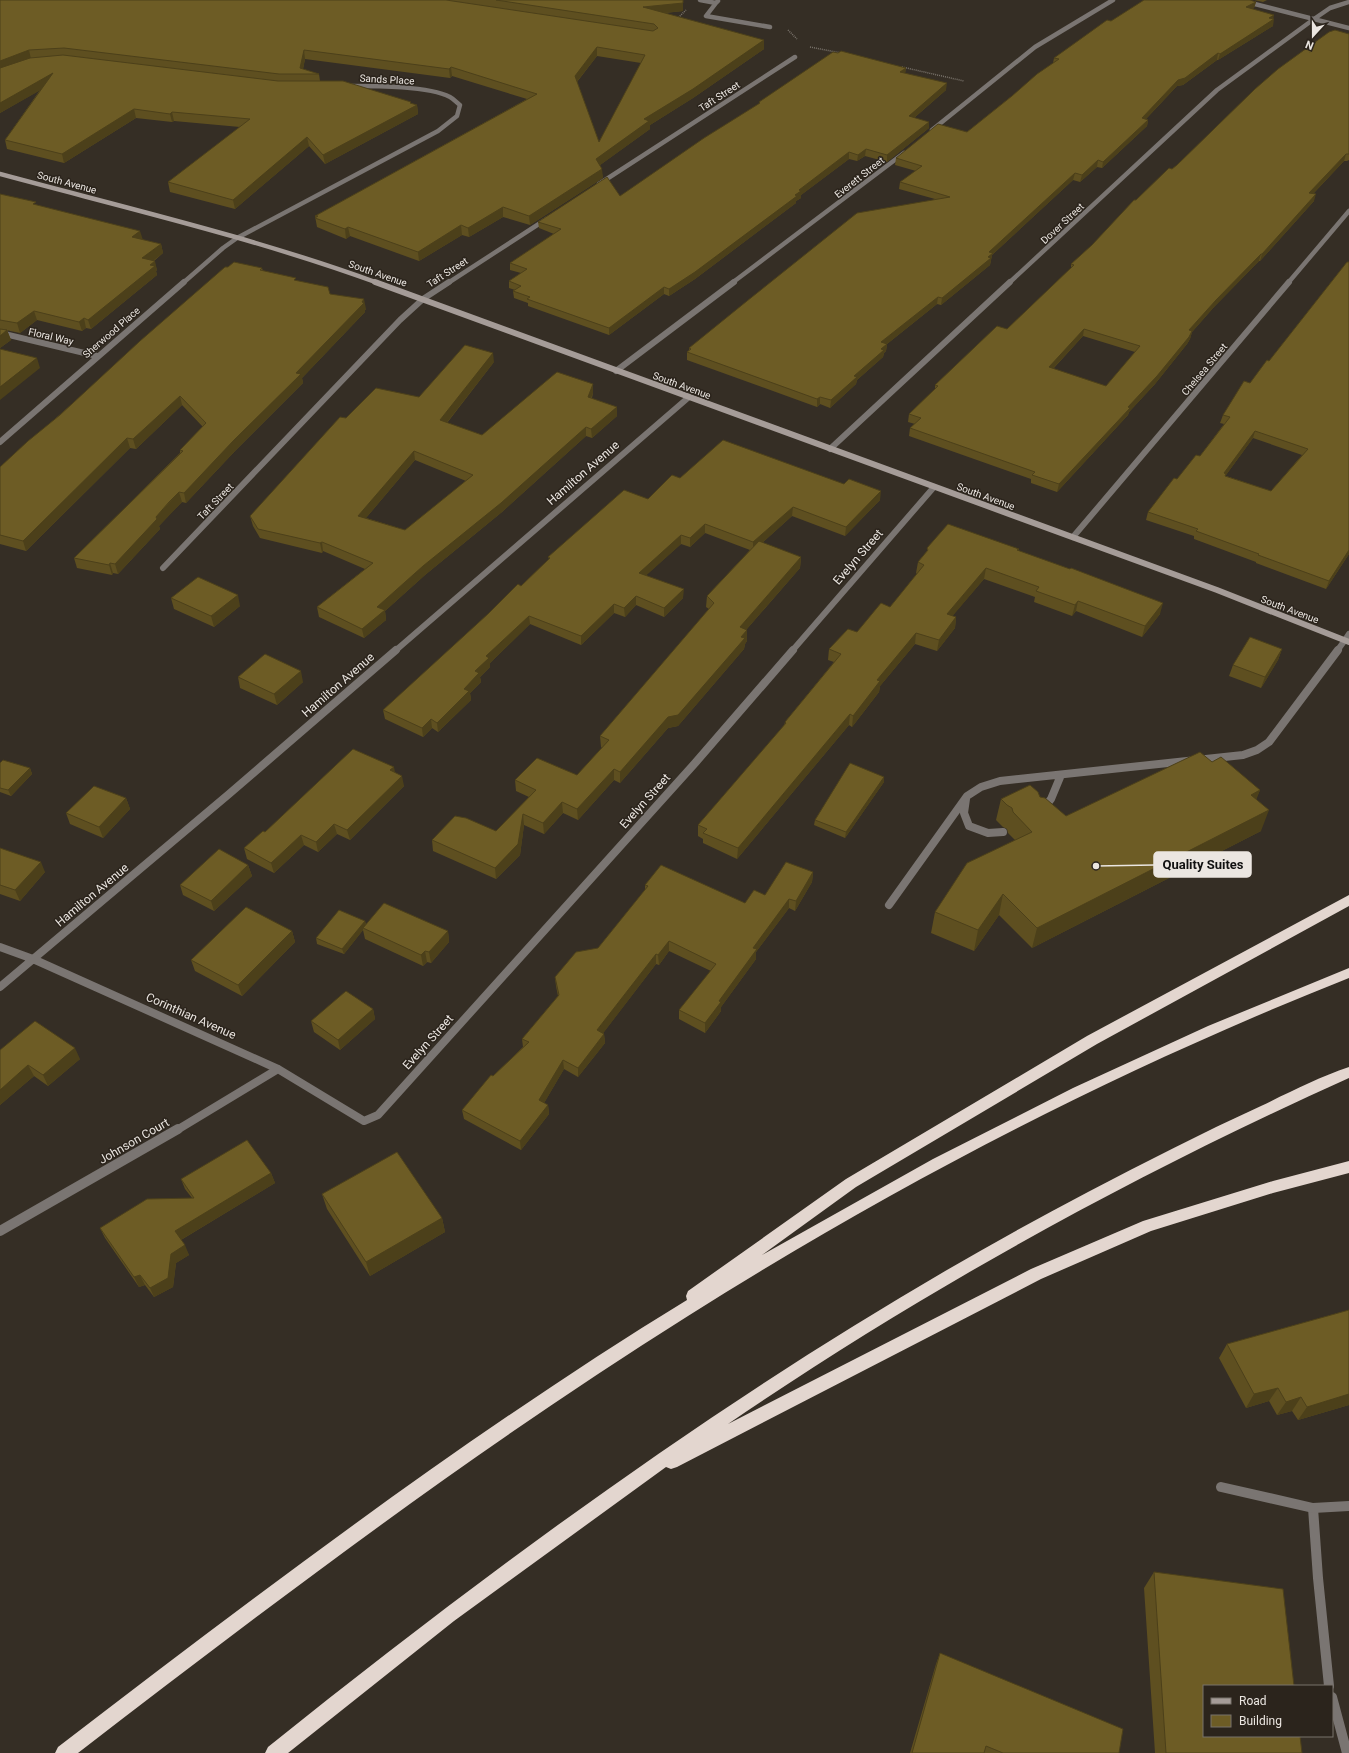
<svg xmlns="http://www.w3.org/2000/svg" width="1349" height="1753" viewBox="0 0 1349 1753" font-family="Roboto,sans-serif">
	<style>
		.lines { fill: none; stroke-linecap: round; stroke-linejoin: round }
		.path { stroke: #7a746c; stroke-width: 1.5; stroke-dasharray: 1 1; stroke-linecap: butt }
		.service-far3 { stroke: #7a7572; stroke-width: 4.5 }
		.service-far2 { stroke: #7a7572; stroke-width: 6 }
		.service-far1 { stroke: #7a7572; stroke-width: 8 }
		.service { stroke: #7a7572; stroke-width: 10 }
		.minor-far3 { stroke: #7a7572; stroke-width: 4.5 }
		.minor-far2 { stroke: #7a7572; stroke-width: 6 }
		.minor-far1 { stroke: #7a7572; stroke-width: 8 }
		.minor { stroke: #7a7572; stroke-width: 10 }
		.secondary-far1 { stroke: #a59c98; stroke-width: 4.5 }
		.secondary { stroke: #a59c98; stroke-width: 6 }
		.motorway { fill: #e3d6cf; fill-rule: evenodd }
		.wall { fill: #5e4f20; fill-rule: evenodd }
		.shaded-wall { fill: #4c401a }
		.building { fill: #6d5c25; stroke: #4c401a; fill-rule: evenodd }
		.labels { text-anchor: middle; stroke-width: 3; stroke-linejoin: round; paint-order: stroke }
		.far-street-label { font-size: 10px; fill: #ebe6e1; stroke: #2b241c }
		.street-label { font-size: 12px; fill: #ebe6e1; stroke: #2b241c }
		.leader { fill: none; stroke: #ebe6e1; stroke-width: 1.5 }
		.callout-dot { fill: #ebe6e1; stroke: #2b241c; stroke-width: 1.5 }
		.callout { fill: #ebe6e1; stroke: #ebe6e1; stroke-width: 1.5 }
		.callout-label { font-size: 13px; text-anchor: middle; font-weight: bold; fill: #111 }
	</style>
	<rect width="100%" height="100%" fill="#352e25"/>
	<g class="lines">
		<path class="path" d="M677 19 686 10
			M788 30 797 39
			M810 47 841 53
			M902 67 964 81"/>
		<path class="service-far3" d="M700 0 716 3 718 1
			M716 3 706 16 770 27
			M1314 19 1330 8 1349 2"/>
		<path class="service-far2" d="M1337 651 1345 640"/>
		<path class="service-far1" d="M966 799 964 813 969 826 988 833 1003 832
			M1043 809 1051 799 1061 775
			M889 905 967 796 981 787 1000 781 1243 755 1257 750 1269 742 1338 650"/>
		<path class="service" d="M1313 1508 1318 1578 1329 1686
			M1332 1697 1347 1753"/>
		<path class="minor-far3" d="M1239 0 1349 28
			M932 130 1035 47 1113 0
			M599 184 795 57
			M183 283 223 248 237 238 438 131 457 116 460 105C457 103 454 99 450 97 429 86 376 86 351 86
			M448 283 548 218
			M732 283 904 153
			M1009 283 1217 90 1314 19
			M1288 283 1349 211"/>
		<path class="minor-far2" d="M0 333 97 356
			M616 371 734 282
			M0 442 184 282
			M830 449 1010 282
			M1073 537 1289 282
			M163 568 400 320 423 299 449 282
			M1345 640 1349 634
			M395 651 689 397
			M792 651 934 487"/>
		<path class="minor-far1" d="M0 947 33 959 278 1069 364 1121 378 1115 696 762 793 650
			M0 987 229 794 396 650
			M177 1130 278 1069"/>
		<path class="minor" d="M0 1231 178 1129
			M1221 1487 1313 1508 1349 1506"/>
		<path class="secondary-far1" d="M0 174C126 208 255 238 378 283"/>
		<path class="secondary" d="M375 282 1217 590 1349 642"/>
		<path class="motorway" d="M1349 895V906L1097 1044 856 1187 762 1255 933 1159 1073 1088 1208 1026 1349 968V978C1119 1069 897 1184 688 1316 476 1449 277 1600 78 1753H55L58 1747C262 1591 468 1434 687 1300L686 1296 688 1291 846 1179 1087 1036Z
			M1349 1067V1078C1133 1175 924 1290 728 1424L1031 1269 1143 1221 1273 1181 1349 1161V1173L1273 1193 1151 1231 1041 1279 677 1467 671 1469 666 1467 454 1621 288 1753H265L268 1747C526 1540 794 1346 1088 1192 1145 1162 1202 1133 1261 1106 1290 1092 1319 1077 1349 1067Z"/>
	</g>
	<path class="wall" d="M0 0H683V11L665 13 764 49 693 98 650 125V129L600 165 603 178 530 225 503 217 469 237 462 235 419 261 350 236 346 239 317 227 315 216 527 99 452 76 450 78 305 59 303 69 319 74 320 81 417 105 418 114 325 164 309 146 235 209 170 192 168 182 240 127 174 121 172 122 136 118 64 163 7 149 5 140 40 90 0 113ZM597 56 641 63 599 142 577 82Z
		M1254 0H1267L1263 2Z
		M1256 2 1254 8 1252 9 1273 19V26L1218 60H1217L1183 85 1177 86 1146 119 1148 120 1147 126 1102 168 1097 167 1080 182 1073 180 992 255 990 265 941 305 937 304 887 344 886 351 884 353 883 357 857 380 856 384 830 408 820 404 817 407 687 360V352L689 351V348L935 199 899 189 900 182 916 171 895 165 896 158 967 132 1053 63 1054 58 1111 21Z
		M1349 34V160L1347 161H1344L1313 194 1314 201 1260 261H1259L1214 307 1192 332 1190 339 1187 344 1155 384 1129 412 1128 415 1057 492 1031 483V479L909 436 910 428 915 424 908 422 909 414 935 389V385L1007 329 1071 268V264L1092 245 1136 200 1172 169ZM1083 336 1135 352 1106 386 1053 369Z
		M906 68 905 73 946 90 914 118 929 122V128L887 162 865 156 857 161 849 159 801 195V198L796 201V203L695 279 669 296 664 294 609 335 528 306V303L514 298 513 291 515 290 509 288V281L521 273 510 270V263L554 234 539 228 538 222 620 196 759 104V102Z
		M0 194 37 205 143 240 161 244 163 253 154 261 157 270 156 271 157 275 91 329 86 328 82 331 37 320 20 333 1 329 7 330 11 340 0 348Z
		M1347 262 1349 554 1326 589 1256 563V562L1194 539V536L1146 520 1148 512 1177 479 1200 456 1224 424 1220 423 1223 415 1269 361ZM1253 438 1302 455 1271 491 1226 476V475Z
		M228 267 262 268 263 271 296 281 330 294 366 309 365 310V312L302 378 303 383 236 450 186 503 182 502 172 512 159 526 160 529 118 574 113 573 112 575 77 568 74 558 180 453V450L203 427 182 405 136 449 130 448 26 551 0 544V467Z
		M494 362 447 423 482 435 593 384V393L592 398 617 416 592 438 586 436 502 512 425 575 385 611 386 620 364 638 319 617 317 607 365 569 323 551 322 553 260 538 253 526 250 516 346 418 419 397ZM415 460 466 481 405 530 366 518Z
		M680 478 880 500 845 536 792 516 762 543 801 557 800 568 746 630H747V641L745 644 744 649 678 726 668 728 620 783 614 780 578 820 563 813 544 834 524 825 520 855 496 879 433 851 432 840 496 831 529 797 516 791 515 780 577 775 602 748 601 747 600 736 709 609 706 607 707 596 750 550 705 533 690 547 681 544 646 575 683 598 664 617 636 605 625 617 614 613 581 645 530 624 490 663V667L480 677 481 682 470 693 471 700 438 732 432 728 423 737 385 719 383 710 521 586 549 559 548 557 648 499Z
		M927 548 1019 549 1018 551 1160 614 1142 637 1076 611 1072 616 1034 602 1035 597 984 579 952 616 956 617 955 628 937 651 915 644 880 686 879 692 852 727 849 725 737 859 703 843V839L698 836V825L784 726 785 722 834 662 828 660 829 649 857 632 890 607 917 574 916 573 918 562 927 551Z
		M171 598 240 606 214 627 174 609Z
		M1282 649 1278 660 1261 688 1229 676 1233 665Z
		M238 677 303 682 277 705 240 688Z
		M1212 762 1260 790 1256 799 1261 831 1032 948 999 915 974 951 931 933 935 912 1015 840 1008 833 1007 829 1003 827 996 820 1001 799 1040 797 1066 816Z
		M0 763 30 768 32 774 11 796 0 792Z
		M395 773 404 786 350 840 337 834 318 852 304 845 274 873 247 859 244 848 265 832Z
		M884 777V782L845 838 814 825 815 820Z
		M126 798 130 809 103 838 70 824 66 813Z
		M0 848 45 872 20 901 0 894Z
		M248 865 252 876 214 911 183 895 180 885Z
		M813 872 812 882 795 911 789 908 756 952V959L721 1007V1011L705 1033 679 1019V1010L711 971 669 951 659 965 656 964 603 1033 604 1034 605 1043 578 1077 564 1069 544 1103 548 1105 549 1114 521 1150 464 1119 462 1110 493 1076 523 1047 522 1039 558 996 556 986 555 977 598 948 645 890V885L745 903 765 895Z
		M365 921 366 925 448 931 449 942 431 963 427 962 423 966 365 939 363 930 344 954 317 944 316 938Z
		M292 931 295 942 242 996 195 971 191 960Z
		M373 1009 375 1019 340 1050 314 1032 311 1021Z
		M0 1050 80 1059 48 1086 34 1076 0 1105Z
		M271 1173 275 1183 181 1240 189 1255 176 1263 173 1287 154 1297 145 1285 139 1287 105 1238 100 1228 192 1198 185 1189 181 1179Z
		M322 1194 442 1218 445 1232 370 1276 327 1209Z
		M1349 1310V1405L1298 1420 1292 1411 1277 1415 1269 1401 1246 1408 1219 1358 1227 1344Z
		M1154 1572 1302 1753H1155L1144 1588Z
		M940 1653 1119 1753H910L936 1664Z"/>
	<path class="shaded-wall" d="M1256 2 1254 8 1245 14 1246 7Z
		M683 3V11L643 15V7Z
		M1274 15 1273 20 1274 19 1273 26 1218 60 1220 54Z
		M764 40V49L693 98 650 125V129L596 168V159L644 119Z
		M597 47V56L575 84V76Z
		M29 50 31 59 0 70V61Z
		M304 50 305 59 302 74 300 68Z
		M1218 53 1217 60 1183 85 1177 86 1140 125 1142 118 1178 80Z
		M451 67 452 76 450 78 449 69Z
		M906 68 905 74 900 72Z
		M53 73 55 82 0 113V103Z
		M947 83 946 90 908 123 909 116Z
		M411 102 412 108 417 105 418 114 325 164 323 155Z
		M134 109 136 118 64 163 62 154Z
		M172 112 174 121 172 122 170 114Z
		M1148 120 1147 126 1102 168 1103 162Z
		M929 122V128L887 162V155Z
		M307 137 309 146 235 209 233 200Z
		M866 149 865 156 857 161 858 155Z
		M849 152V159L801 195V198L796 201V203L695 279 669 296V289Z
		M1346 154 1344 161 1307 200 1309 193Z
		M1098 160 1097 167 1080 182 1082 175Z
		M602 169 603 178 530 225 529 216Z
		M1075 173 1073 180 992 255 990 265 941 305 942 298 989 252Z
		M1316 194 1314 201 1260 261 1262 254Z
		M503 207V217L469 237 468 228Z
		M461 225 462 235 419 261 418 252Z
		M348 227 350 236 346 239 345 229Z
		M140 231 143 240 132 237Z
		M161 244 163 253 144 268 142 258Z
		M1261 254 1259 261 1214 307 1192 332 1190 339 1187 344 1155 384 1129 412 1128 415 1057 492 1059 484 1128 407 1189 330 1216 300Z
		M155 261 157 270 156 271 157 275 91 329 88 320Z
		M664 287V294L609 335V328Z
		M938 297 937 304 887 344 886 351 884 353 883 357 857 380 856 384 830 408 831 400 854 376 881 342Z
		M364 299 366 309 365 310V312L302 378 303 383 236 450 186 503 184 493Z
		M34 311 37 320 20 333 17 323Z
		M84 318 86 328 82 331 79 322Z
		M1084 329 1083 336 1047 375 1049 367Z
		M7 330 11 340 0 348V336Z
		M493 353 494 362 441 430 440 420Z
		M37 358 40 368 0 400V387Z
		M593 384V393L588 406V397Z
		M180 396 182 405 136 449 133 439Z
		M820 397V404L817 407V399Z
		M617 407V416L592 438 591 429Z
		M586 427V436L502 512 425 575 385 611 386 620 364 638 362 629 377 607 423 566Z
		M1255 431 1253 438 1226 475 1224 482V473Z
		M127 438 130 448 26 551 23 541Z
		M414 451 415 460 360 525 358 516Z
		M881 491 880 500 845 536 846 527Z
		M179 492 182 502 159 526 160 529 118 574 115 564 156 517Z
		M793 507 792 516 753 551V542Z
		M705 524V533L690 547V538Z
		M681 535V544L639 582V573Z
		M322 542 323 551 322 553 320 543Z
		M1349 550V554L1326 589 1329 581Z
		M801 557 800 568 739 638 740 627Z
		M110 563 113 573 112 575 109 565Z
		M986 568 984 579 945 625 947 614Z
		M684 589 683 598 664 617V608Z
		M238 595 240 606 214 627 211 616Z
		M636 596V605L625 617 624 608Z
		M1078 601 1076 611 1072 616 1075 605Z
		M1163 603 1160 614 1142 637 1145 626Z
		M614 604V613L581 645V636Z
		M529 616 530 624 490 663V667L480 677 481 682 470 693 471 700 438 732 437 723 464 689 475 671 486 656Z
		M956 617 955 628 937 651 939 640Z
		M747 630V641L745 644 744 649 678 726 668 728 620 783V772L668 717Z
		M916 633 915 644 880 686 879 692 852 727 853 716 877 680Z
		M1282 649 1278 660 1261 688 1265 677Z
		M301 671 303 682 277 705 274 694Z
		M850 714 849 725 737 859 738 848Z
		M431 719 432 728 423 737 422 728Z
		M394 767 396 777 390 770Z
		M30 768 32 774 11 796 8 790Z
		M614 769V780L578 820 577 809Z
		M402 776 404 786 350 840 347 830Z
		M884 777V782L845 838 846 832Z
		M1260 790 1252 811 1251 795Z
		M126 798 130 809 103 838 99 827Z
		M562 802 563 813 544 834 543 823Z
		M1269 810 1261 831 1032 948 1037 928Z
		M523 814 524 825 520 855 496 879 495 868Z
		M334 824 337 834 318 852 316 842Z
		M301 835 304 845 274 873 271 863Z
		M41 862 45 872 20 901 15 890Z
		M248 865 252 876 214 911 211 901Z
		M813 872 812 882 795 911 796 901Z
		M1003 894 999 915 974 951 978 930Z
		M789 899V908L756 952V959L721 1007V1011L705 1033V1023L719 1001 753 948Z
		M365 921 366 926 363 928V930L344 954 342 949Z
		M292 931 295 942 242 996 238 985Z
		M448 931 449 942 431 963 429 952Z
		M669 941V951L659 965 658 955Z
		M425 951 427 962 423 966 421 955Z
		M656 954V964L598 1040 597 1030Z
		M373 1009 375 1019 340 1050 338 1040Z
		M604 1034 605 1043 578 1077V1068Z
		M75 1048 80 1059 48 1086 43 1075Z
		M563 1060 564 1069 540 1110 539 1100Z
		M28 1065 34 1076 0 1105V1090Z
		M548 1105 549 1114 521 1150 520 1141Z
		M271 1173 275 1183 179 1241 175 1231Z
		M442 1218 445 1232 370 1276 366 1262Z
		M185 1245 189 1255 176 1263 173 1287 154 1297 150 1288 171 1254Z
		M140 1275 145 1285 139 1287 134 1277Z
		M1278 1388 1269 1401 1246 1408 1254 1394Z
		M1349 1394V1405L1298 1420 1307 1407Z
		M1301 1397 1292 1411 1277 1415 1286 1402Z"/>
	<path class="building" d="M0 0H446L653 31 658 28 654 24 496 0H683V3L643 7 764 40 693 89 644 119 649 121 596 159 602 169 529 216 503 207 468 228 461 225 418 252 348 227 345 229 315 218 318 216H315L537 94 451 67 449 69 304 50 300 68 319 74H279L64 48 29 50 0 61ZM597 47 645 55 599 142 575 76Z
		M1144 0H1250L1256 2 1246 7 1274 15 1269 18 1274 19 1220 54 1218 53 1185 78 1178 80 1142 118 1148 120 1103 162 1098 160 1082 175 1075 173 989 252 993 253 988 257 991 258 942 298 938 297 881 342 887 344 881 349 884 350 854 376 857 377 831 400 820 397 817 399 687 352 691 349 689 348 747 301 857 213 950 197 900 182 922 166 896 158 938 124 967 132 1012 96 1037 74 1059 59 1054 58 1107 20 1111 21Z
		M1335 30 1349 34V154H1346L1309 193 1316 194 1262 254H1261L1216 300 1189 330 1192 331 1189 337 1157 376 1128 407 1130 408 1059 484 1032 475 1035 472 910 428 921 418 909 414 938 386 935 385 997 326 1007 329 1074 265 1071 264 1092 245 1134 200H1136L1169 168 1172 169 1177 165 1255 89 1278 69 1329 32ZM1084 329 1140 346 1106 386 1049 367Z
		M841 51 906 68 900 72 947 83 909 116 929 122 887 155 866 149 858 155 849 152 799 190 801 191 795 195 797 196 695 272 669 289 664 287 609 328 527 299 530 297 513 291 521 286 509 281 527 269 510 263 561 229 538 222 607 177 620 196 704 138 760 103 759 102 833 52 838 53Z
		M63 55 278 81H343L411 102 410 103 417 105 323 155 307 137 233 200 168 182 250 119 172 112 170 114 134 109 62 154 5 140 53 73 0 103V68L30 58Z
		M0 194 36 202 33 204 140 231 132 237 161 244 142 258 155 261 150 265 155 266 88 320 84 318 79 322 34 311 17 323 0 320Z
		M234 262 262 268 260 270 296 278 294 280 328 287 330 294 364 299 362 302 364 303 296 373 301 374 234 440 184 493 179 492 169 502 156 517 157 519 115 564 110 563 109 565 74 558 183 451 180 450 206 423 180 396 133 439 127 438 23 541 0 535V467L28 441 60 415 140 341 225 267H228Z
		M1347 262H1349V550L1329 581 1258 555 1259 554 1196 531 1198 529 1148 512 1174 478 1177 479 1196 455 1200 456 1230 417 1223 415 1244 381 1250 383 1267 360 1269 361ZM1255 431 1308 449 1271 491 1225 476 1226 474 1224 473Z
		M0 329 7 330 0 336Z
		M465 345 493 353 440 420 482 435 557 372 593 384 588 397 617 407 591 429 586 427 501 503 423 566 377 607 385 610 362 629 317 607 373 563 322 542 320 543 258 529 250 516 340 417 346 418 376 388 419 397ZM414 451 473 475 405 530 358 516Z
		M0 349 37 358 0 387Z
		M723 440 844 484 849 479 881 491 846 527 793 507 753 542 705 524 690 538 681 535 639 573 684 589 664 608 636 596 624 608 614 604 581 636 529 616 486 656 489 658 475 671 479 673 464 689 469 691 437 723 431 719 422 728 383 710 489 613 518 584 521 586 550 558 548 557 624 490 648 499 672 475 680 478Z
		M948 524 1019 549 1017 550 1070 569 1071 568 1163 603 1145 626 1078 601 1075 605 1036 591 1039 587 986 568 947 614 956 617 939 640 916 633 877 680 880 681 853 716 850 714 738 848 703 833 707 829 698 825 786 723 785 722 841 654 829 649 848 629 857 632 881 603 890 607 924 565 918 562 928 550 927 548Z
		M759 541 801 557 740 627 747 630 741 637 745 638 678 715 668 717 620 772 614 769 577 809 562 802 543 823 523 814 518 844 495 868 432 840 455 816 466 818 496 831 536 790 515 780 537 758 577 775 609 740 600 736 714 603 707 596Z
		M198 577 238 595 211 616 171 598Z
		M1250 637 1282 649 1265 677 1233 665Z
		M265 654 301 671 274 694 238 677Z
		M353 749 394 767 390 770 402 776 347 830 334 824 316 842 301 835 271 863 244 848 263 831 265 832Z
		M1200 752 1212 762 1221 757 1260 790 1251 795 1269 810 1037 928 1003 894 978 930 935 912 967 863 1032 832 1013 812 1012 808 1007 805 1001 799 1030 785 1038 792 1040 797 1045 798 1066 816Z
		M3 760 30 768 8 790 0 788V763Z
		M850 763 884 777 846 832 815 820Z
		M94 786 126 798 99 827 66 813Z
		M0 848 41 862 15 890 0 885Z
		M219 849 248 865 211 901 180 885Z
		M786 862 813 872 796 901 789 899 753 948 757 949 719 1001 721 1002 705 1023 679 1010 716 964 669 941 658 955 656 954 597 1030 604 1034 578 1068 563 1060 539 1100 548 1105 520 1141 462 1110 491 1075 493 1076 529 1042 522 1039 559 995 555 977 576 952 598 948 648 886 645 885 661 865 745 903 754 890 765 895Z
		M384 903 448 931 429 952 425 951 421 955 363 928Z
		M246 907 292 931 238 985 191 960Z
		M339 910 365 921 342 949 316 938Z
		M346 991 373 1009 338 1040 311 1021Z
		M35 1021 75 1048 43 1075 28 1065 0 1090V1050Z
		M247 1140 271 1173 175 1231 185 1245 171 1254 168 1278 150 1288 140 1275 134 1277 100 1228 147 1199 194 1198 181 1179Z
		M397 1152 442 1218 366 1262 322 1194Z
		M1349 1310V1394L1307 1407 1301 1397 1286 1402 1278 1388 1254 1394 1227 1344Z
		M1154 1572 1283 1589 1294 1686H1204V1736H1300L1302 1753H1166Z
		M940 1653 1123 1729 1119 1753H1003L986 1746 984 1753H912Z"/>
	<g class="labels">
		<g class="far-street-label">
			<text transform="translate(387 79) rotate(3)" y="4">Sands Place</text>
			<text transform="translate(719 96) rotate(-33)" y="4">Taft Street</text>
			<text transform="translate(859 177) rotate(-38)" y="4">Everett Street</text>
			<text transform="translate(67 182) rotate(15)" y="4">South Avenue</text>
			<text transform="translate(1062 223) rotate(-43)" y="4">Dover Street</text>
			<text transform="translate(447 272) rotate(-33)" y="4">Taft Street</text>
			<text transform="translate(378 273) rotate(19)" y="4">South Avenue</text>
			<text transform="translate(111 332) rotate(-41)" y="4">Sherwood Place</text>
			<text transform="translate(51 336) rotate(13)" y="4">Floral Way</text>
			<text transform="translate(1204 369) rotate(-50)" y="4">Chelsea Street</text>
			<text transform="translate(682 385) rotate(20)" y="4">South Avenue</text>
			<text transform="translate(986 496) rotate(20)" y="4">South Avenue</text>
			<text transform="translate(215 501) rotate(-46)" y="4">Taft Street</text>
			<text transform="translate(1290 609) rotate(21)" y="4">South Avenue</text>
		</g>
		<g class="street-label">
			<text transform="translate(583 473) rotate(-41)" y="4">Hamilton Avenue</text>
			<text transform="translate(858 557) rotate(-49)" y="4">Evelyn Street</text>
			<text transform="translate(338 685) rotate(-41)" y="4">Hamilton Avenue</text>
			<text transform="translate(645 801) rotate(-48)" y="4">Evelyn Street</text>
			<text transform="translate(92 895) rotate(-40)" y="4">Hamilton Avenue</text>
			<text transform="translate(191 1016) rotate(24)" y="4">Corinthian Avenue</text>
			<text transform="translate(428 1042) rotate(-48)" y="4">Evelyn Street</text>
			<text transform="translate(134 1141) rotate(-30)" y="4">Johnson Court</text>
		</g>
	</g>
	<path class="leader" d="M1096 866L1154 865"/>
	<circle class="callout-dot" cx="1096" cy="866" r="4"/>
	<rect class="callout" x="1154" y="852" width="97" height="25" rx="4"/>
	<g class="callout-label">
		<text x="1203" y="869">Quality Suites</text>
	</g>
	<rect x="1203" y="1685" width="130" height="52" fill="#2b241c" stroke="#78726b"/>
	<rect x="1211" y="1698" width="20" height="6" fill="#a59c98" stroke="#78726b"/>
	<text x="1239" y="1705" font-size="12" fill="#ebe6e1">Road</text>
	<rect x="1211" y="1715" width="20" height="12" fill="#6d5c25" stroke="#78726b"/>
	<text x="1239" y="1725" font-size="12" fill="#ebe6e1">Building</text>
	<g transform="translate(1313 36) rotate(201)" stroke="#2b241c" stroke-width="3" paint-order="stroke">
	<path d="M0-3L7 15L0 10L-7 15Z" fill="#ebe6e1"/>
	<text y="-6" font-size="11" font-weight="bold" text-anchor="middle" fill="#ebe6e1">N</text>
	</g>
</svg>
